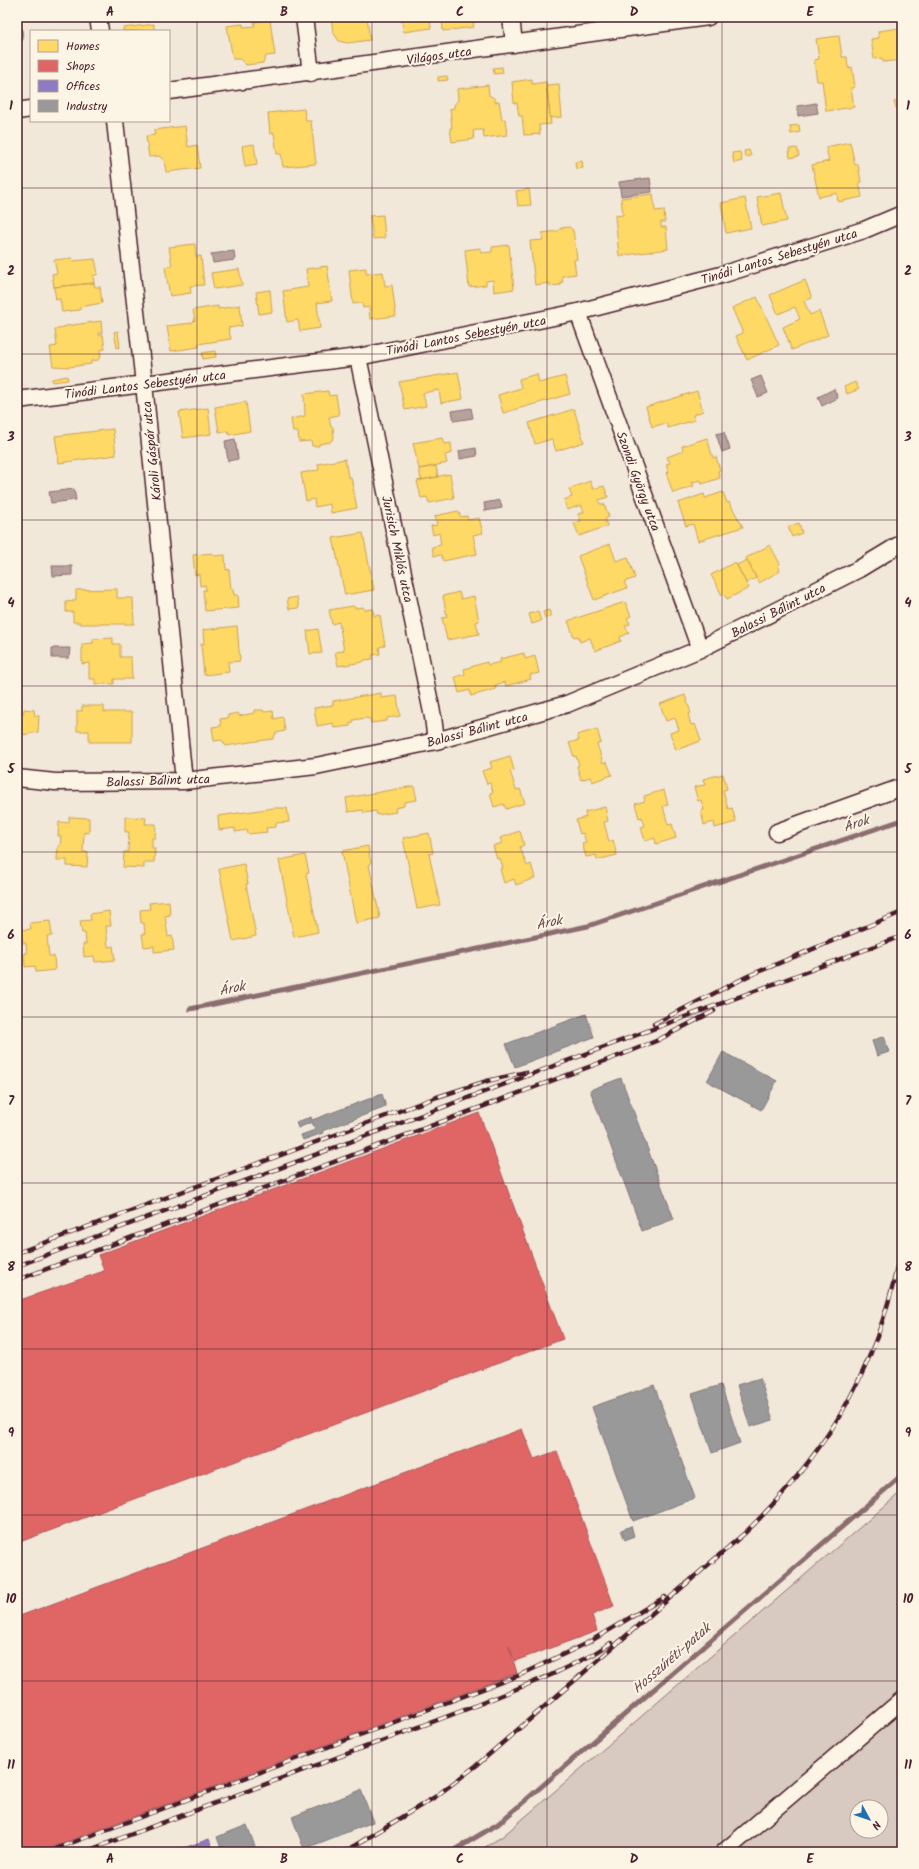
<svg xmlns="http://www.w3.org/2000/svg" width="919" height="1869" viewBox="0 0 919 1869" font-family="Kalam,sans-serif">
	<style>
		.green { fill: #d8cac0; stroke: #917476; fill-rule: evenodd }
		.water { fill: #b6a19c; stroke: #8b6d6f }
		.homes { fill: #ffd966; stroke: #c9a154 }
		.shops { fill: #e06666; stroke: #b35154 }
		.offices { fill: #8e7cc3; stroke: #7a6095 }
		.industry { fill: #999; stroke: #817478 }
		.lines { fill: none; stroke-linecap: round; stroke-linejoin: round }
		.stream { stroke: #8b6d6f; stroke-width: 5 }
		.minor-casing { stroke: #4a1f2b; stroke-width: 19 }
		.minor { stroke: #fcf5e5; stroke-width: 16 }
		.rail-casing { stroke: #4a1f2b; stroke-width: 4.5 }
		.rail { stroke: #fcf5e5; stroke-width: 3; stroke-dasharray: 9; stroke-linecap: butt }
		.grid { fill: none; stroke: #4a1f2b; stroke-width: 1; stroke-opacity: 0.55 }
		.labels { text-anchor: middle; stroke-width: 4; stroke-linejoin: round; paint-order: stroke }
		.street-label { font-size: 13px; fill: #4a1f2b; stroke: #fcf5e5 }
		.water-label { font-size: 14px; font-style: italic; fill: #704c53; stroke: #fcf5e5 }
		.neatline { fill: none; stroke: #4a1f2b; stroke-width: 1.5 }
		.grid-label { font-size: 13px; text-anchor: middle; font-weight: bold; fill: #4a1f2b }
	</style>
	<rect width="100%" height="100%" fill="#f1e8da"/>
	<filter id="ink" filterUnits="userSpaceOnUse"><feTurbulence type="fractalNoise" baseFrequency=".025" numOctaves="2"/><feDisplacementMap in="SourceGraphic" scale="8" xChannelSelector="R" yChannelSelector="G"/><feConvolveMatrix kernelMatrix="1 2 1 2 8 2 1 2 1" color-interpolation-filters="sRGB"/></filter>
	<g filter="url(#ink)">
		<path class="green" d="M902 1491V1852H477L503 1836ZM857 1807H881V1831H857Z"/>
		<path class="water" d="M22 28 23 40 17 41V29Z
			M816 103 818 113 798 116 797 106Z
			M650 178 652 192 621 196 619 182Z
			M234 251 235 260 213 263 211 254Z
			M761 376 768 393 758 397 751 380Z
			M834 389 838 398 822 406 818 397Z
			M471 408 473 418 454 421 452 411Z
			M724 432 730 449 722 452 716 434Z
			M235 439 238 459 228 461 225 441Z
			M476 448 477 456 460 459 459 451Z
			M74 489 76 500 51 503 49 492Z
			M500 500 502 508 485 511 484 503Z
			M52 566H72V575L53 576Z
			M52 648H70L69 658H52Z"/>
		<path class="homes" d="M331 17H354V19L367 17 370 40 347 43 339 41 333 32Z
			M401 17H430L431 28 404 32Z
			M442 17H484L481 21 473 22 474 27 443 31Z
			M270 20 275 55 266 56 263 63 246 65 240 59H233L227 26 243 24V27L255 26 254 22Z
			M154 24V31H123V28Z
			M900 28 902 60 883 62 882 58 874 59 871 39 879 38 878 31Z
			M839 36 842 57H847L848 68 852 67 855 87 851 88 854 107 826 111 822 81H817L814 60 819 59 816 39Z
			M502 67 503 73 494 74 493 68Z
			M447 76 448 80 438 81V77Z
			M532 79V84L546 82 551 124 539 125 540 134 524 135 522 116H519L517 103H514L512 82Z
			M559 84 562 117 550 118 547 85Z
			M488 85 489 95 495 99V102L499 101 502 120 505 119 507 135 484 138 483 130H477L473 131 474 139 452 142 450 128H452L450 109 454 108V105L458 100 457 89Z
			M902 100V107L896 108 894 102Z
			M304 109 306 121H311L316 164 283 167 281 154H277L274 133 270 134 268 113Z
			M799 125 800 132 791 134 790 126Z
			M185 126 188 147 197 145 200 168 166 172 164 160 159 156 149 157 146 136 155 135 154 130Z
			M850 142 855 165 858 164 861 182H859L862 197 838 202 837 193 819 197 812 165 829 161 826 147Z
			M254 144 257 165 245 167 242 146Z
			M797 148 799 156 790 158 789 149Z
			M749 150 751 156 745 157 744 151Z
			M740 152 742 161 734 163 732 153Z
			M582 161 583 168 576 169 575 162Z
			M529 189 531 205 518 206 516 191Z
			M781 193 787 221 762 226 757 197Z
			M653 194 655 211 664 210 665 222H661V227H666L668 249 619 256 615 216 623 215 621 198Z
			M745 198 751 228 726 233 721 203Z
			M383 215 385 238 373 239 370 216Z
			M569 227 573 230 577 259 574 260 576 274 562 276 563 282H560L561 285 550 286V283L535 285 530 241 543 240 542 233 558 231 561 228Z
			M195 244 196 257 201 256 204 285 190 286 191 293 170 296 165 267 172 266 169 247Z
			M509 245 514 289 494 292 493 280 486 281V285L469 287 465 250 480 248 481 253 492 252V247Z
			M72 258 73 261 95 259 98 274 93 276 94 283 54 287 52 274 57 273 54 260Z
			M327 266 332 301 317 303 320 328 300 331 298 320 287 322 283 291 308 287 306 269Z
			M366 268V274L383 272 385 286 392 285 396 316 370 319 369 307 363 308 362 303 353 304 349 270Z
			M239 269 242 285 214 289 211 273Z
			M805 280 812 298 804 301 810 315 819 311 828 335 792 350 783 327 800 319 795 307 778 314 770 295Z
			M94 283 95 287H100L102 303 80 307V310L62 312 60 299 56 300 54 287Z
			M270 290 272 312 259 314 256 292Z
			M757 297 779 345 747 360 736 336 743 333 732 308Z
			M240 305 242 326 228 328 231 339 198 344 199 347 171 351 167 326 192 323 195 320 193 310 218 306V309Z
			M101 321 102 333H98L99 335H103L105 349 100 350 101 356 98 360 91 361V364L69 367 53 366 50 347 57 346 55 330 66 326Z
			M118 331 120 347 117 348 114 332Z
			M215 351 216 357 203 359 202 353Z
			M458 372 463 399 441 403 439 390 423 393 426 406 405 410 399 382Z
			M537 374 539 383 565 376 570 394 503 413 498 395 521 388 519 379Z
			M67 376 68 380 52 382V379Z
			M855 382 859 389 847 394 844 387Z
			M328 391 329 396 336 395 339 415 329 417 331 427H333L334 438 330 442 319 444V446H312L311 441 299 442 298 432H293L291 419 305 416 304 394Z
			M697 391 703 411 693 415 695 420 668 428 666 423 652 427 646 407Z
			M246 402 250 431 229 435 228 431 219 432 215 407Z
			M208 408 211 434 183 438 179 412Z
			M574 409 584 442 556 451 552 439 535 444 529 423Z
			M113 429 116 455 59 463 55 436Z
			M17 434 19 458H17Z
			M442 438 444 444 451 443 452 453 445 455 447 463 419 469 413 443Z
			M707 438 713 458 716 457 720 470 718 471 720 478 702 484 701 480 692 482 694 486 673 493 666 473 669 472 666 464 670 463 667 457 683 451 682 446Z
			M345 459 348 477H351L357 508 331 513 330 504 315 507 314 499 306 501 301 473 319 470 318 464Z
			M436 466 438 477 421 480 419 469Z
			M450 474 454 498 429 503 427 497 421 498 417 481Z
			M590 481 593 489 604 486 608 497 599 500 600 504H604L609 517 605 519 607 526 579 536 574 523 581 521 578 514 584 512 581 505 567 510 564 500 572 497 569 489Z
			M723 492 727 503 729 502 743 527 698 541 693 524 686 526 678 503 704 494 705 498Z
			M458 511 461 517 467 516 468 520 479 518 483 533 473 535 477 554 443 561 441 555 434 556 432 547 441 545 439 533 433 535 431 526 437 525 435 516Z
			M799 523 802 533 792 537 788 527Z
			M363 533 374 590 345 595 333 538Z
			M610 544 616 561 628 557 635 578 624 582 627 588 594 600 578 556Z
			M770 545 780 564 778 566 780 571 759 583 746 558Z
			M213 553V556L225 555 226 570 229 569 231 589H233L234 595H238L239 608 205 611 203 590H206L205 585 200 586 199 574 195 575 193 555Z
			M747 560 756 578 746 583 737 565Z
			M735 562 749 588 727 599 724 594 722 595 711 575Z
			M117 589V598H133L134 624H80V622H73V612H66V601L73 602V600H76V590Z
			M459 592 461 599 474 596 479 621 476 622 479 634 447 640 442 618 447 617 443 596Z
			M297 597 299 608 289 609 287 599Z
			M625 602 631 616 627 618 630 624 625 626 629 633 620 637 621 641 595 651 590 638 580 642 578 636 574 637 568 621Z
			M353 606 356 608 363 607 364 610 373 609 374 616 380 615 385 646 379 647 380 654 372 655 373 659 365 660 363 662 338 666 335 652 344 651 339 622 332 624 329 610Z
			M549 610 551 616 545 618 543 612Z
			M538 611 541 621 532 624 529 614Z
			M237 626 240 661 228 662 229 672 204 675 201 644H204L203 630Z
			M318 629 322 653 310 654 307 631Z
			M113 638V644H120V657H131L132 679H114V684H95V679H89V663L82 664V644L93 643V639Z
			M524 653 525 659 535 656 539 673 530 675 531 679 506 686 505 682 495 685 496 689 471 696 470 690 459 693 455 677 465 674 464 669 487 662 488 665 501 662 500 659Z
			M381 693V698L397 696 400 716 387 718V721L371 723 370 719 366 718 353 720V723H350V726L334 728 333 723 317 726 314 708 333 705V701Z
			M685 695 691 713 688 714 691 725 695 724 701 741 676 750 670 733 679 730 675 718 666 721 660 704Z
			M82 706H104V712H132V742H89V731H77V711H82Z
			M24 709 34 710 35 716H39L38 732 17 736V714L23 715Z
			M254 710H263L264 712 273 711 274 719 283 717 285 731 276 733 273 739 250 742 226 746 222 740 214 741 212 727 221 726 220 719 228 718V715L238 713 239 716 254 713Z
			M597 729 601 743 597 744 603 763 607 762 612 775 592 782 590 777 581 780 577 766 579 765 576 756 574 757 569 743 579 740 577 735Z
			M510 756 514 770 510 771 516 790 520 789 525 803 506 809 504 804 494 807 490 793 493 792 490 783 487 784 482 771 492 768 490 762Z
			M723 774 727 789 723 790 728 809 732 808 736 822 715 828 714 822 704 825 701 811 704 810 701 800 698 801 694 787 705 785 703 779Z
			M414 786 417 800 404 802V806L395 808 396 812 377 815 376 811 364 813 363 810 348 812 346 798Z
			M664 790 668 805 663 806 668 825 672 824 676 838 656 844 655 838 645 841 641 827 645 826 642 817 639 818 635 804 645 801 644 796Z
			M605 807 608 821 604 822 609 842 613 840 617 855 597 860 596 855 586 857 582 843 586 842 583 833 580 834 576 820 586 817 585 812Z
			M274 808H287L289 822 276 823V827L266 828 267 832 248 834 247 830 235 832V828L219 830 218 816Z
			M69 817 89 818V833L84 832 83 852H88L87 867 67 866V860H57L58 846H60L61 836H58L59 822 69 823Z
			M125 817 146 818 145 824H156L155 838H152V848H155L154 862H144V868L123 867 124 852H128L129 832H125Z
			M520 831 524 845 520 847 527 866 531 864 535 878 516 885 514 879 504 883 500 869 503 868 500 858 497 859 493 846 502 843 500 838Z
			M429 833 433 853 429 854 440 905 417 909 403 838Z
			M368 846 371 864 369 865 380 918 356 923 342 851Z
			M305 855 309 873 306 874 318 932 294 937 279 860Z
			M244 864 248 884H246L256 936 233 941 219 869Z
			M169 901 170 915 165 916 168 937 172 936 174 950 154 952V946L144 947 142 934H145L144 923H141L140 910 150 909 149 903Z
			M109 911 111 926H106L108 947 113 946 115 960 95 962 94 956 84 957 83 944H86L85 933H82L80 921 91 920 90 914Z
			M50 921 52 936H47L49 956H54L55 970 36 972 35 966 25 967 24 954 27 953 26 943H23L21 930 31 929 30 923Z"/>
		<path class="shops" d="M479 1113 563 1339 17 1543V1301L104 1271 98 1255Z
			M522 1429 534 1459 557 1451 614 1606 592 1615 597 1631 515 1661 509 1646 517 1673 39 1852H17V1617Z"/>
		<path class="offices" d="M209 1839 214 1852H173Z"/>
		<path class="industry" d="M586 1014 594 1037 515 1067 506 1044Z
			M884 1036 889 1052 877 1056 872 1041Z
			M723 1052 777 1081 761 1110 707 1081Z
			M621 1078 674 1219 642 1231 590 1090Z
			M382 1094 386 1107 322 1131 323 1133 303 1140 301 1135 315 1130 312 1122 298 1128 296 1122 311 1117 312 1120Z
			M760 1378 773 1420 750 1427 737 1385Z
			M654 1385 695 1498 633 1521 592 1407Z
			M721 1385 740 1443 712 1453 692 1394Z
			M631 1526 634 1536 625 1540 621 1530Z
			M361 1790 373 1822 304 1849 292 1817Z
			M247 1825 257 1852H214L221 1848 217 1837Z"/>
		<g class="lines">
			<path class="stream" d="M190 1009 588 926 902 820
				M451 1852 498 1824 902 1475"/>
			<g class="minor-casing">
				<path id="minor" d="M98 17 100 31
					M304 17 311 73
					M511 17 514 44
					M169 91 708 17
					M17 111 31 109
					M115 121 144 384 184 781
					M578 312 700 649
					M358 357 433 717 436 741
					M17 400 358 357 578 312 721 275 864 230 902 214
					M17 778 55 782 184 781 316 766 436 741 567 704 700 649 859 569 902 543
					M777 832 902 787
					M724 1852 902 1700"/>
			</g>
			<use href="#minor" class="minor"/>
			<g class="rail-casing">
				<path id="rail" d="M654 1024 748 976 902 912
					M17 1253 437 1097 487 1081 526 1072
					M17 1266 902 936
					M17 1280 621 1055 656 1041 714 1011
					M47 1852 520 1675 589 1642 665 1597
					M84 1852 467 1709 551 1675 592 1655 611 1643
					M344 1852 435 1797 477 1765 746 1532C832 1448 881 1362 902 1242"/>
			</g>
			<use href="#rail" class="rail"/>
		</g>
	</g>
	<path class="grid" d="M197 17V1852M372 17V1852M547 17V1852M722 17V1852M17 188H902M17 354H902M17 520H902M17 686H902M17 852H902M17 1017H902M17 1183H902M17 1349H902M17 1515H902M17 1681H902"/>
	<g class="labels">
		<g class="street-label">
			<text transform="translate(439 55) rotate(-8)" y="5">Világos utca</text>
			<text transform="translate(779 256) rotate(-17)" y="5">Tinódi Lantos Sebestyén utca</text>
			<text transform="translate(466 335) rotate(-11)" y="5">Tinódi Lantos Sebestyén utca</text>
			<text transform="translate(145 384) rotate(-7)" y="5">Tinódi Lantos Sebestyén utca</text>
			<text transform="translate(151 451) rotate(-96)" y="5">Károli Gáspár utca</text>
			<text transform="translate(639 481) rotate(70)" y="5">Szondi György utca</text>
			<text transform="translate(398 549) rotate(78)" y="5">Jurisich Miklós utca</text>
			<text transform="translate(778 610) rotate(-27)" y="5">Balassi Bálint utca</text>
			<text transform="translate(477 729) rotate(-15)" y="5">Balassi Bálint utca</text>
			<text transform="translate(158 780) rotate(-2)" y="5">Balassi Bálint utca</text>
		</g>
		<g class="water-label">
			<text transform="translate(856 823) rotate(-19)" y="5">Árok</text>
			<text transform="translate(549 922) rotate(-12)" y="5">Árok</text>
			<text transform="translate(232 988) rotate(-12)" y="5">Árok</text>
			<text transform="translate(671 1658) rotate(-41)" y="5">Hosszúréti-patak</text>
		</g>
	</g>
	<rect width="919" height="1869" fill="none" stroke="#fcf5e5" stroke-width="44"/>
	<rect x="30" y="30" width="140" height="92" fill="#fcf5e5" stroke="#b59f9b"/>
	<rect x="38" y="40" width="20" height="12" fill="#ffd966" stroke="#b59f9b"/>
	<text x="66" y="50" font-size="12" fill="#4a1f2b">Homes</text>
	<rect x="38" y="60" width="20" height="12" fill="#e06666" stroke="#b59f9b"/>
	<text x="66" y="70" font-size="12" fill="#4a1f2b">Shops</text>
	<rect x="38" y="80" width="20" height="12" fill="#8e7cc3" stroke="#b59f9b"/>
	<text x="66" y="90" font-size="12" fill="#4a1f2b">Offices</text>
	<rect x="38" y="100" width="20" height="12" fill="#999999" stroke="#b59f9b"/>
	<text x="66" y="110" font-size="12" fill="#4a1f2b">Industry</text>
	<g transform="translate(869 1819) rotate(130)"><circle r="19" fill="#fcf5e5" stroke="#b59f9b"/>
	<path d="M0-3L7 15L0 10L-7 15Z" fill="#1f6fb2"/>
	<text y="-6" font-size="11" font-weight="bold" text-anchor="middle" fill="#4a1f2b">N</text>
	</g>
	<rect x="22" y="22" width="875" height="1825" class="neatline"/>
	<g class="grid-label">
		<text x="110" y="16">A</text>
		<text x="284" y="16">B</text>
		<text x="460" y="16">C</text>
		<text x="634" y="16">D</text>
		<text x="810" y="16">E</text>
		<text x="11" y="110">1</text>
		<text x="908" y="110">1</text>
		<text x="11" y="275">2</text>
		<text x="908" y="275">2</text>
		<text x="11" y="441">3</text>
		<text x="908" y="441">3</text>
		<text x="11" y="607">4</text>
		<text x="908" y="607">4</text>
		<text x="11" y="773">5</text>
		<text x="908" y="773">5</text>
		<text x="11" y="939">6</text>
		<text x="908" y="939">6</text>
		<text x="11" y="1105">7</text>
		<text x="908" y="1105">7</text>
		<text x="11" y="1271">8</text>
		<text x="908" y="1271">8</text>
		<text x="11" y="1437">9</text>
		<text x="908" y="1437">9</text>
		<text x="11" y="1603">10</text>
		<text x="908" y="1603">10</text>
		<text x="11" y="1769">11</text>
		<text x="908" y="1769">11</text>
		<text x="110" y="1863">A</text>
		<text x="284" y="1863">B</text>
		<text x="460" y="1863">C</text>
		<text x="634" y="1863">D</text>
		<text x="810" y="1863">E</text>
	</g>
</svg>
